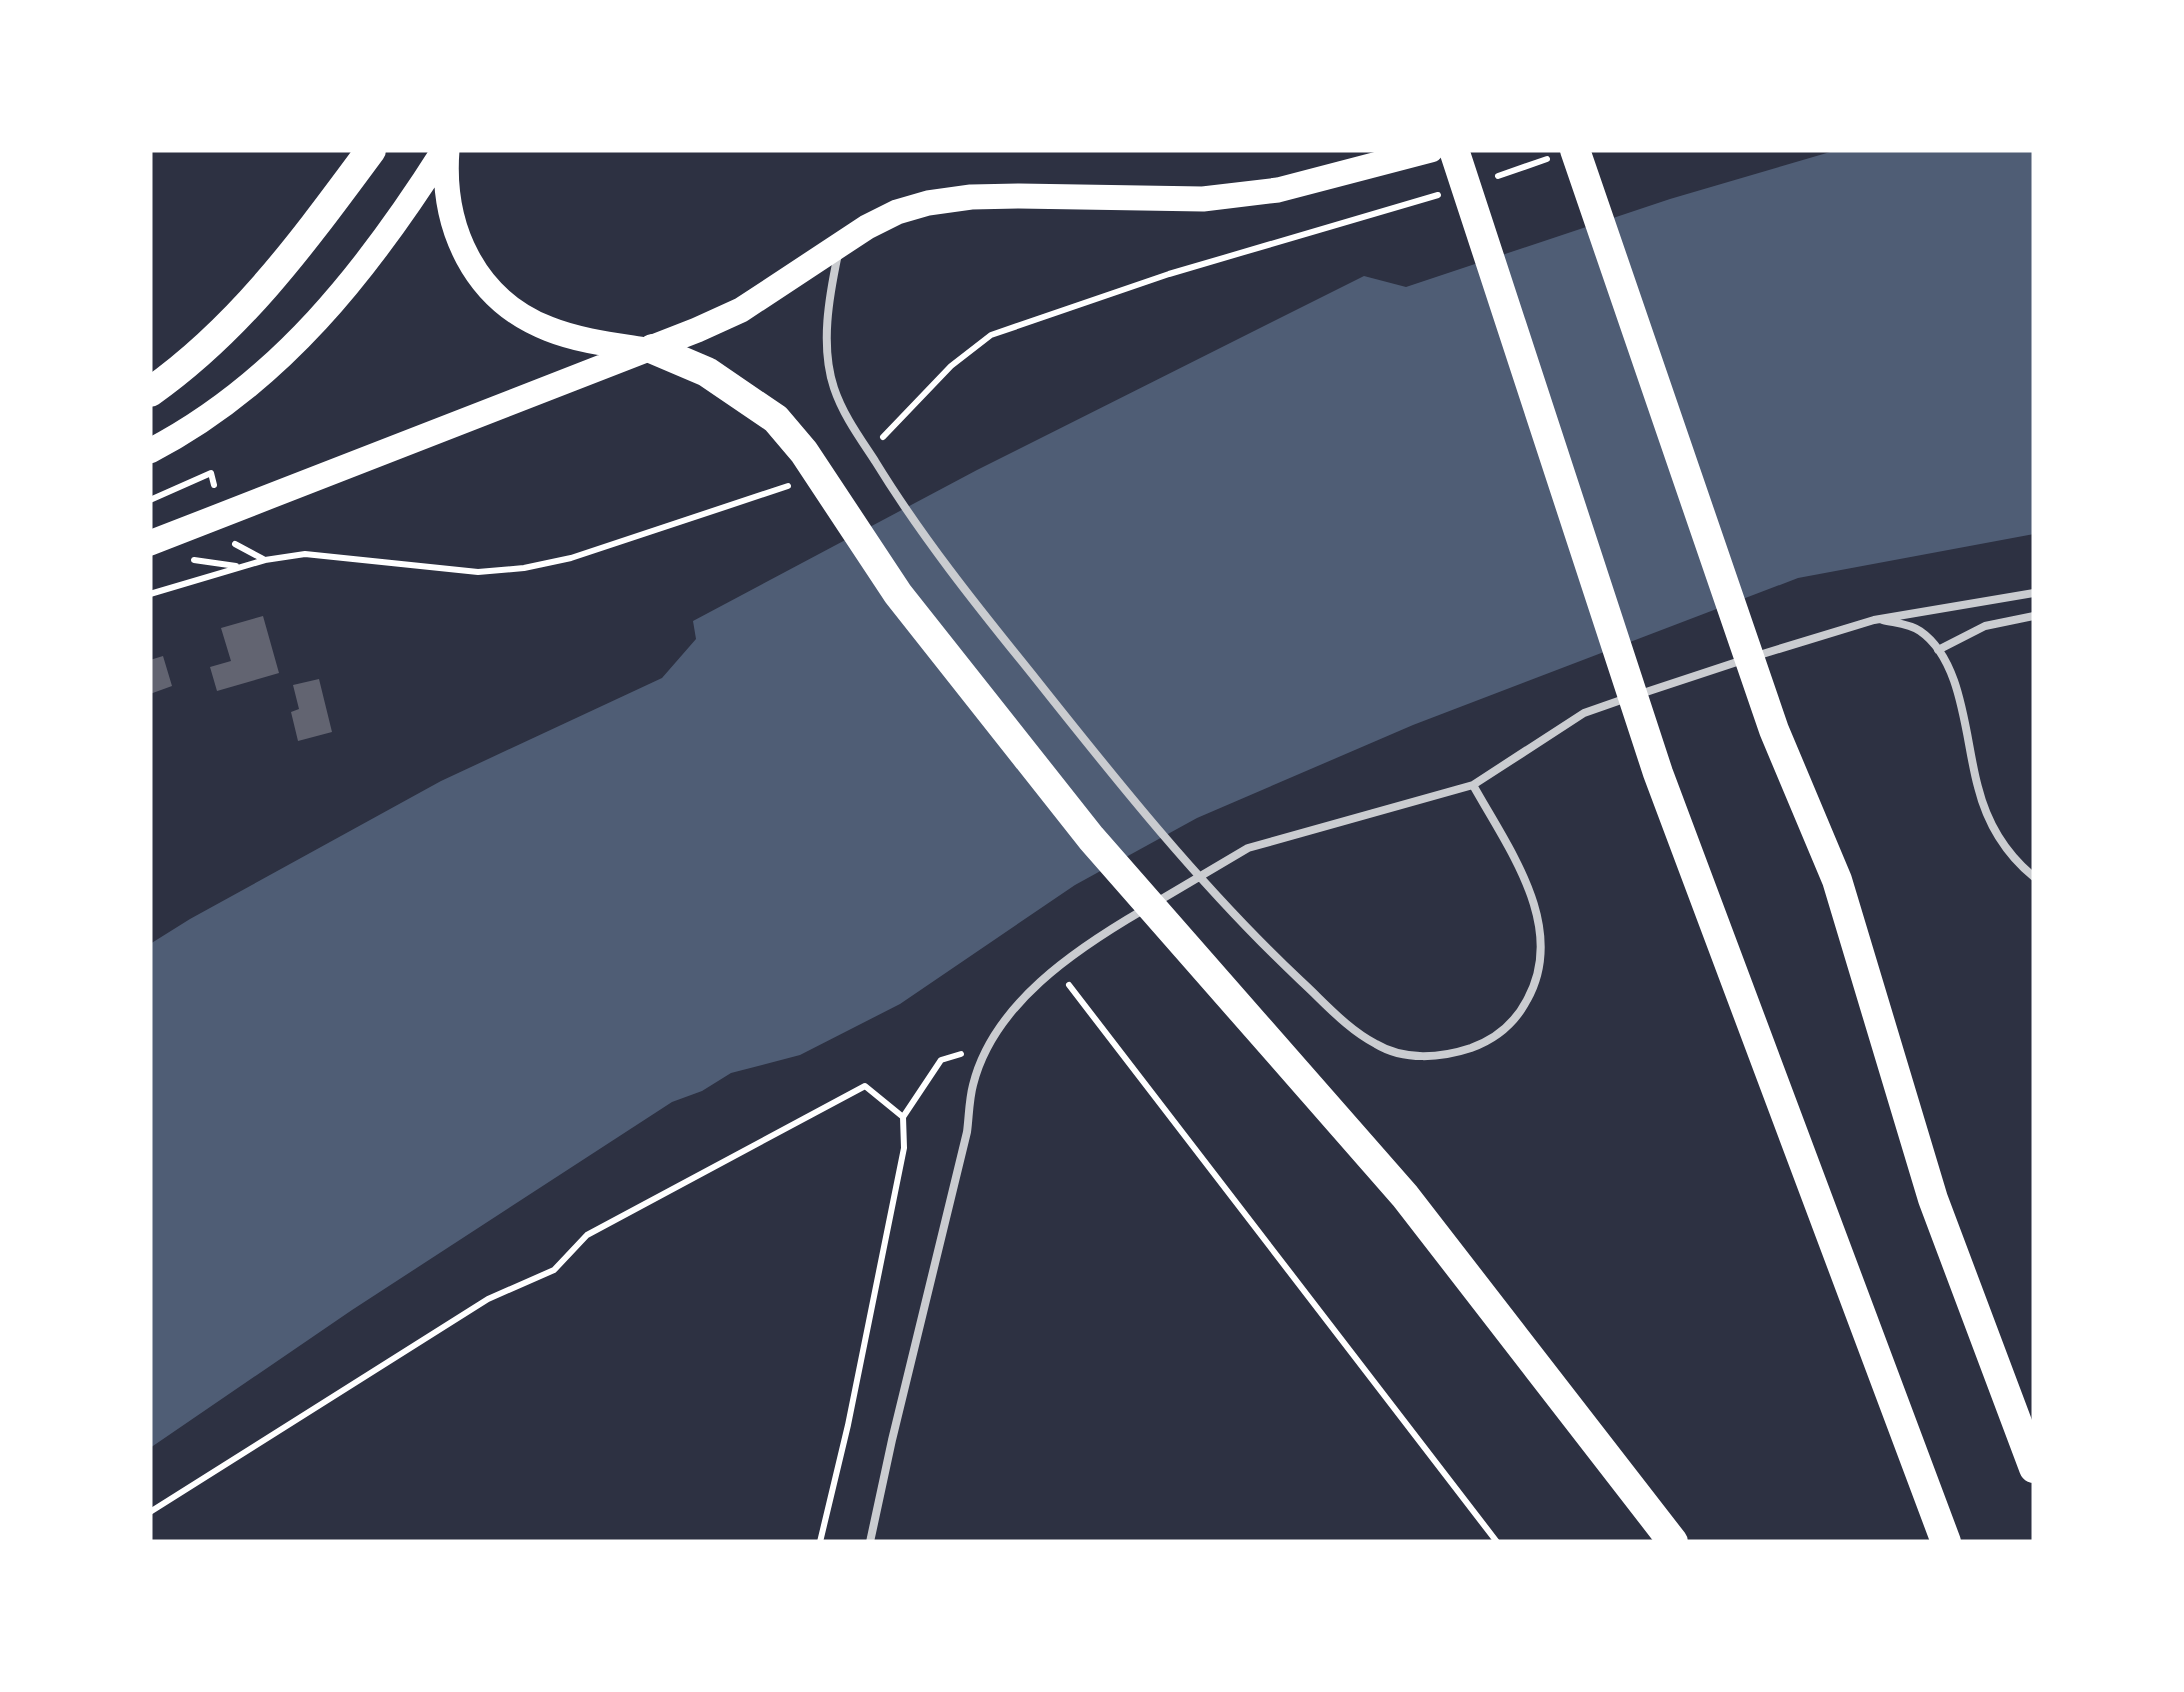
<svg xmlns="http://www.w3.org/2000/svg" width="2184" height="1692" viewBox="0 0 2184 1692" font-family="'Noto Sans',sans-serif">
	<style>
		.water { fill: #4f5d75 }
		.building { fill: #626471 }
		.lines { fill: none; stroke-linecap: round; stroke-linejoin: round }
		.path { stroke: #fff; stroke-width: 6 }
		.service { stroke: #caccd0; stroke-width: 8 }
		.trunk { stroke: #fff; stroke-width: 25 }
		.motorway { stroke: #fff; stroke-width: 30 }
	</style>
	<rect width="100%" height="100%" fill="#2d3142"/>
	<path class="water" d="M1837 150H2034V534L1798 578 1413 725 1197 818 1075 885 900 1004 800 1055 731 1073 702 1091 672 1102 352 1310 150 1448V944L190 919 441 781 662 678 696 639 693 621 977 470 1364 276 1406 287 1670 199Z"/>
	<path class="building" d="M263 616 279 673 217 691 210 667 231 661 221 628Z
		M163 656 172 686 150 694V660Z
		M319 679 332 732 298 741 291 712 299 709 293 685Z"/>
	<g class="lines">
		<path class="path" d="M1498 176 1547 159
			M883 437 951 366 991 335 1169 274 1438 195
			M150 500 211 473 214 485
			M235 544 263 559
			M194 560 236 566
			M150 594 265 560 305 554 478 572 524 568 571 558 788 486
			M1069 985 1497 1542
			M150 1512 488 1299 554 1270 587 1235 865 1086 903 1117
			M820 1542 848 1425 904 1148 903 1117 941 1060 961 1054"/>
		<path class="service" d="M838 254C829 297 820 346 834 388 843 415 860 438 875 461 921 536 976 605 1032 674 1116 780 1202 888 1301 981 1325 1003 1347 1029 1376 1044 1404 1061 1441 1058 1471 1048 1496 1039 1515 1023 1527 1000 1568 927 1508 848 1473 785
			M1883 620C1895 623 1910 624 1920 631 1964 661 1965 741 1978 787 1987 823 2006 854 2034 877
			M1938 650 1985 626 2034 616
			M1756 656 1874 620 2034 593
			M1637 695 1743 660
			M1155 903 1248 848 1473 785 1584 713 1624 699
			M870 1542 892 1440 967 1132C969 1117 969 1100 973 1085 993 1004 1076 949 1143 910"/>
		<path class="trunk" d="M447 150C441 227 474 300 549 329 579 341 614 345 646 350
			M150 451C279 384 368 270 444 150
			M150 543 697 330 741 310 867 227 897 212 928 203 971 197 1019 196 1203 199 1278 190 1431 150"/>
		<path class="motorway" d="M1454 150 1658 773 1946 1542
			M1575 150 1774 730 1837 880 1933 1199 2034 1468
			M653 349 707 372 776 419 804 452 898 594 1091 838 1405 1196 1673 1542
			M150 392C242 327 305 239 371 150"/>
	</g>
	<rect width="2184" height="1692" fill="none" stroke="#ffffff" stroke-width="305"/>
</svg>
